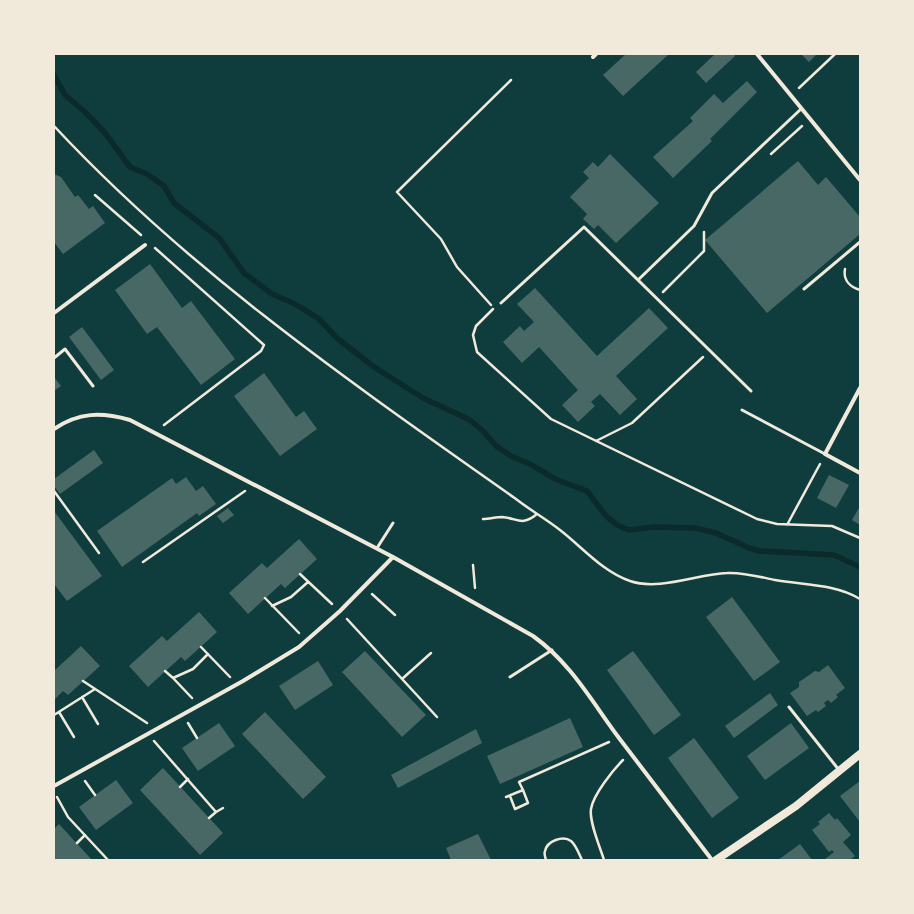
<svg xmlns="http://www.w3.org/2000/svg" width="914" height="914" viewBox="0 0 914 914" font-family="'Golos Text',sans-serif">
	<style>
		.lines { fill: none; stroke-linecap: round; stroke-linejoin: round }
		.stream { stroke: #0a2a2b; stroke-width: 5.5 }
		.building { fill: #486865 }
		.path { stroke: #f1e9da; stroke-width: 2.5 }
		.service { stroke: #f1e9da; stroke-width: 3 }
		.minor { stroke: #f1e9da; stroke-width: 4 }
		.secondary { stroke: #f1e9da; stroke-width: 8 }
	</style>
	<rect width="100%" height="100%" fill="#0f3d3e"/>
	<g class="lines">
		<path class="stream" d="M54 75 65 95 85 112 105 133 130 167 147 174 164 186 174 203 219 238 244 273 272 294 293 303 318 318 338 339 374 367 423 398 470 420 483 431 496 446 511 456 532 465 555 479 587 491 606 516 617 525 629 530 654 527 695 528 716 533 749 548 760 551 834 555 860 567"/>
	</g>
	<path class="building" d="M626 54H669L623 96 603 75Z
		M715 54H734L735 56 706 83 696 72Z
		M801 54H817L809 62Z
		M747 81 757 92 710 139 712 141 673 178 653 157 693 121 690 118 714 94 723 103Z
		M610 154 659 203 616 243 598 225 594 229 583 219 587 214 570 197 589 178 583 172 593 162 598 167Z
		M798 161 818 185 826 177 860 217V234L767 313 705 240Z
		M54 174 61 177 75 197 78 195 89 209 93 206 105 223 63 254 54 242Z
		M150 264 182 308 191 301 235 359 201 385 157 327 147 334 115 290Z
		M535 288 597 356 649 308 668 328 616 376 637 399 620 415 600 394 591 402 595 406 578 422 562 405 578 390 539 347 522 363 503 342 520 326 524 331 534 322 517 304Z
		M82 327 114 370 101 380 69 337Z
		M264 373 296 417 304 411 317 429 280 456 234 396Z
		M54 377 61 386 54 391Z
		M94 450 103 463 60 494 54 486V479Z
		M829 475 849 485 836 508 817 498Z
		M186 477 196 491 203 486 216 504 199 516 197 513 122 567 97 531 172 478 176 484Z
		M860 506V525L852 520Z
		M228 508 234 515 223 523 217 516Z
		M54 511 102 576 67 601 54 584Z
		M299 539 317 559 285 588 281 584 248 614 229 593 262 563 267 568Z
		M732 597 780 662 754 681 706 617Z
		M199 612 217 632 185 661 181 657 148 687 129 666 162 636 167 641Z
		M81 646 100 666 68 695 63 691 54 700V671Z
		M365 651 426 715 402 737 342 672Z
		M633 651 681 715 654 735 607 670Z
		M318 661 333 685 295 710 279 686Z
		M828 665 845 688 836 695 838 697 831 703 828 700 824 703 826 706 818 712 816 710 807 716 790 693 799 687V682L815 671 819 672Z
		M770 693 778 705 734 738 725 726Z
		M265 712 326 777 303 799 242 734Z
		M570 718 583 747 500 784 487 756Z
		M219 723 235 746 198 771 182 748Z
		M791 723 809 748 765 780 747 756Z
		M476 729 482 743 398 788 391 775Z
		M694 738 739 798 712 818 668 758Z
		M163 768 223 833 200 855 140 790Z
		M116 780 133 803 96 830 79 807Z
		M860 781V822L840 796Z
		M829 813 835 820 837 818 851 835 843 842 855 856 850 860H824L834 852 832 850 829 852 812 830 820 824 818 822Z
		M59 824 92 860H54V829Z
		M478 834 491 860H451L446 848Z
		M800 844 812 860H778Z"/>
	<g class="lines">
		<path class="path" d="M799 88 835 54
			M54 126C190 272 353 384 516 499 530 510 546 519 560 530 582 547 603 572 630 581 659 591 698 574 727 573 743 572 760 577 775 580 803 585 836 584 860 599
			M771 154 802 126
			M95 195 141 235
			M155 248 264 345 261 351 164 425
			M845 269C843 280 850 287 860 290
			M663 292 704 251V232
			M491 305 457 267 441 239 397 192 511 80
			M493 309 476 326 473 335 477 352 551 419 757 519 777 524 832 526 860 538
			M596 441 632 423 703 357
			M54 491 99 553
			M483 519C489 519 496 517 502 517 518 518 521 527 537 514
			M787 525 820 464
			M143 562 245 491
			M473 565 475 588
			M300 574 332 604
			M372 594 395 615
			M265 598 299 633
			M272 606 291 597 308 582
			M347 619 437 717
			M201 647 230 677
			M165 671 173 678 193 669 208 654
			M173 678 192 698
			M402 679 431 653
			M83 681 147 723
			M82 697 98 724
			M59 712 74 737
			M54 715 95 689
			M188 723 197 738
			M154 741 216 812 223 808
			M85 781 95 795
			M180 787 188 779
			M510 796 515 809 528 803 523 790
			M57 797 68 817 108 860
			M506 797 523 790 519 782 609 742
			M209 818 216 812
			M77 843 85 835
			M546 860C545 857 544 853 545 851 547 841 563 835 571 841 576 845 579 854 582 860
			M604 860C600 847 589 822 591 809 593 795 613 770 623 760"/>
		<path class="service" d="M638 280 694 226 712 193 801 109
			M804 289 860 242
			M501 303 584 227 751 391
			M54 358 65 349 93 386
			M742 410 825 454
			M377 548 393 523
			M510 677 552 650
			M789 707 839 770"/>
		<path class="minor" d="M757 54 860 180
			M593 57 596 54
			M54 313 145 245
			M860 388 825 454 860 473
			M54 429C79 412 101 412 130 420L393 557 533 636C571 663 592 702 619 738 650 779 681 819 712 860
			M54 786 243 681 299 647 340 611 393 557"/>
		<path class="secondary" d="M716 860 796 806 860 754"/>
	</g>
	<rect width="914" height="914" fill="none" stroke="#f1e9da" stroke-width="110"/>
</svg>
